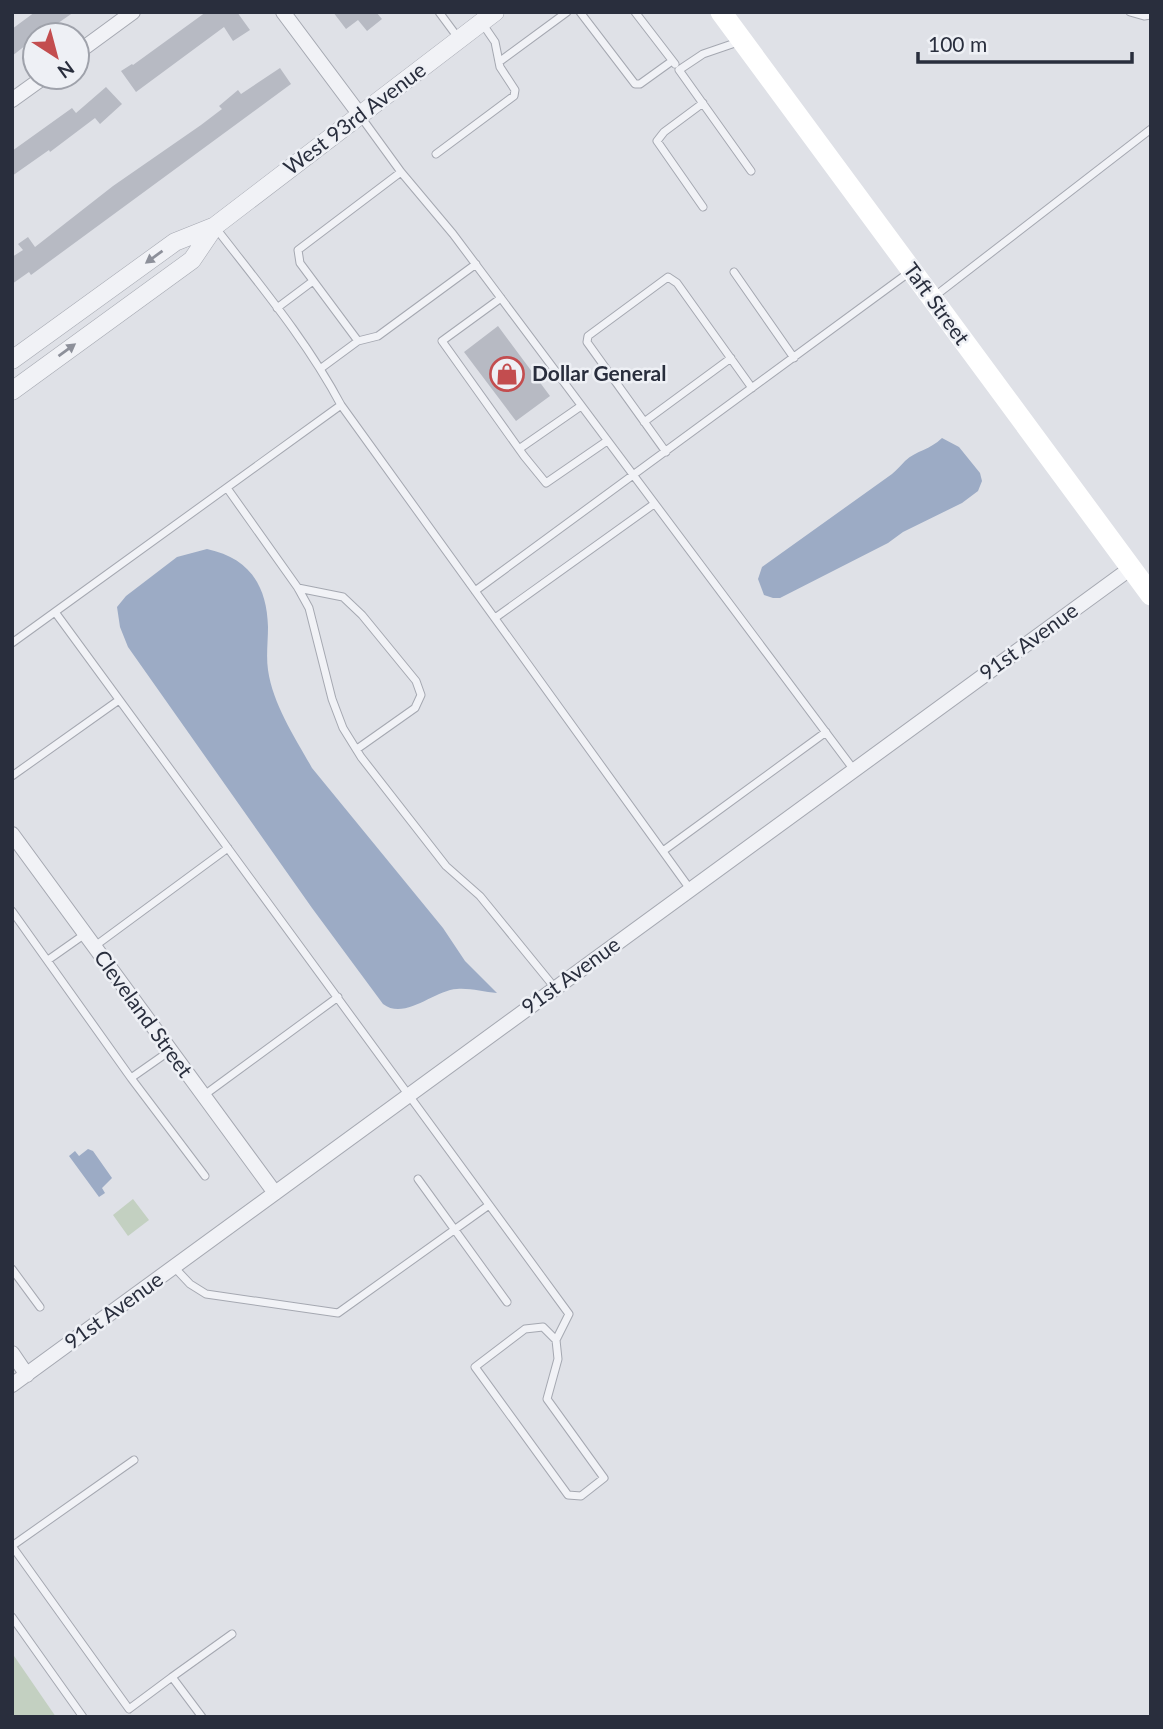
<svg xmlns="http://www.w3.org/2000/svg" width="1163" height="1729" viewBox="0 0 1163 1729" font-family="Lato,sans-serif">
	<style>
		.green { fill: #c3d0c1 }
		.water { fill: #9cabc5 }
		.building { fill: #b7bac3 }
		.lines { fill: none; stroke-linecap: round; stroke-linejoin: round }
		.service-casing { stroke: #a5a8b1; stroke-width: 9 }
		.minor-casing { stroke: #a5a8b1; stroke-width: 16 }
		.tertiary-casing { stroke: #a5a8b1; stroke-width: 19 }
		.service { stroke: #f1f2f6; stroke-width: 7 }
		.minor { stroke: #f1f2f6; stroke-width: 14 }
		.tertiary { stroke: #f1f2f6; stroke-width: 18 }
		.secondary { stroke: #fff; stroke-width: 21 }
		.oneway { fill: #8d909a }
		.labels { text-anchor: middle; stroke-width: 5; stroke-linejoin: round; paint-order: stroke }
		.street-label { font-size: 21px; fill: #292e3d; stroke: #eef0f5 }
		.poi-label { font-size: 21px; font-weight: bold; fill: #292e3d; stroke: #eef0f5; text-anchor: start }
	</style>
	<rect width="100%" height="100%" fill="#dfe1e7"/>
	<path class="green" d="M133 1199 149 1220 128 1236 113 1215Z
		M12 1653 56 1717H12Z"/>
	<path class="water" d="M942 438 959 447 980 473 982 481 978 491 962 503 903 532 888 543 780 598H773L764 595 758 579 762 567 892 474C897 470 901 465 905 461 917 450 930 450 942 438Z
		M207 549C249 558 267 585 268 627 268 641 266 656 268 670 273 705 296 739 312 768L443 928 465 961 497 993C484 992 470 988 457 989 434 990 405 1021 383 1004L312 908 128 647 120 627 117 607 126 596 177 557Z
		M88 1149 93 1151 112 1178 102 1188 105 1193 99 1197 69 1156 75 1151 79 1156Z"/>
	<path class="building" d="M35 12H74L41 35H35V38L12 56V29Z
		M206 12H237L250 30 233 41 224 27 136 92 121 71 132 64 133 65Z
		M333 12H376L382 19 367 31 358 20 346 29Z
		M280 68 291 84 31 275 29 272 12 284V257L23 250 18 244 28 237 35 247 113 186 201 125 222 109 219 106 238 90 241 94Z
		M106 87 122 104 100 124 95 118 50 152 49 150 12 176V151L72 108 76 113Z
		M498 326 550 396 516 421 464 352Z"/>
	<g class="lines">
		<g class="service-casing">
			<path id="service" d="M439 12 459 39
				M580 12 635 84H640L672 61
				M635 12 675 64
				M1130 12 1144 16 1151 15
				M738 42 703 54 679 70 751 171
				M499 62 567 12
				M703 103 664 132 657 141 703 207
				M361 117 401 172 453 234 854 770
				M436 154 514 96 515 90 500 67 495 42 482 23
				M401 172 298 250 300 263 358 341 378 336 476 264
				M215 227C259 284 307 341 341 405L690 889
				M734 272 794 358
				M935 296 1151 129
				M501 298 442 341 524 456 546 483 607 441
				M277 308 313 281
				M320 369 358 341
				M644 422 731 358
				M519 449 581 406
				M666 452 587 342 588 336 668 277 677 283 752 388
				M227 488 298 588 309 608 332 699 343 728 361 757 446 866 480 896 555 988
				M298 588 343 597 362 615 416 681 421 695 415 708 357 749
				M475 591 911 271
				M55 612 569 1314 556 1340 558 1359 547 1399 604 1478 581 1496 568 1495 475 1367 525 1329 543 1327 556 1340
				M495 618 654 504
				M12 643 341 405
				M12 776 119 700
				M663 851 826 732
				M12 911 131 1078 205 1176
				M95 946 228 848
				M48 960 85 934
				M131 1078 171 1050
				M203 1096 338 997
				M418 1179 507 1302
				M174 1267 190 1284 206 1294 338 1313 489 1205
				M12 1269 40 1307
				M134 1460 12 1546 129 1709 172 1677 202 1717
				M12 1617 83 1717
				M172 1677 232 1634"/>
		</g>
		<g class="minor-casing">
			<path id="minor" d="M283 12 360 115
				M77 53 133 12
				M12 100 44 77
				M12 834 275 1193
				M12 1353 27 1375
				M12 1385 1131 568"/>
		</g>
		<g class="tertiary-casing">
			<path id="tertiary" d="M12 360 175 242 215 226 495 12
				M12 391 192 260 215 226"/>
		</g>
		<use href="#service" class="service"/>
		<use href="#minor" class="minor"/>
		<use href="#tertiary" class="tertiary"/>
		<path class="secondary" d="M721 12 1151 595"/>
	</g>
	<defs><path id="oneway-solid" d="M-6-.8H1V-3.2L6.5 0L1 3.2V.8H-6Z" transform="scale(1.75)"/></defs>
	<g class="oneway">
		<use href="#oneway-solid" transform="translate(154 257) rotate(144)"/>
		<use href="#oneway-solid" transform="translate(67 350) rotate(-36)"/>
	</g>
	<defs>
		<g id="shop-ring" transform="scale(1.75)"><circle r="9.5" fill="#eef0f5" stroke="#c34d4f" stroke-width="1.5"/><path d="M-5-2.5h2.3a2.7 3.5 0 0 1 5.4 0H5L5.5 6h-11ZM-1.5-2.5h3a1.5 2.3 0 0 0-3 0Z" fill="#c34d4f"/></g>
	</defs>
	<g fill-rule="evenodd">
		<use href="#shop-ring" x="507" y="374"/>
	</g>
	<g class="labels">
		<g class="street-label">
			<text transform="translate(355 119) rotate(-37)" y="7">West 93rd Avenue</text>
			<text transform="translate(936 304) rotate(54)" y="7">Taft Street</text>
			<text transform="translate(1029 642) rotate(-36)" y="7">91st Avenue</text>
			<text transform="translate(571 976) rotate(-36)" y="7">91st Avenue</text>
			<text transform="translate(143 1014) rotate(54)" y="7">Cleveland Street</text>
			<text transform="translate(114 1311) rotate(-36)" y="7">91st Avenue</text>
		</g>
		<g class="poi-label">
			<text x="532" y="381">Dollar General</text>
		</g>
	</g>
	<rect width="1163" height="1729" fill="none" stroke="#292e3d" stroke-width="28"/>
	<g transform="translate(56 56) rotate(144)"><circle r="33" fill="#eef0f5" stroke="#9fa2ab" stroke-width="2"/>
	<path d="M0-5L12 26L0 18L-12 26Z" fill="#c34d4f"/>
	<text y="-10" font-size="19" font-weight="bold" text-anchor="middle" fill="#292e3d">N</text>
	</g>
	<path d="M918 52v10h214v-10" fill="none" stroke="#292e3d" stroke-width="3.5"/>
	<text x="928" y="52" font-size="21" fill="#292e3d" stroke="#eef0f5" stroke-width="5" paint-order="stroke">100 m</text>
</svg>
